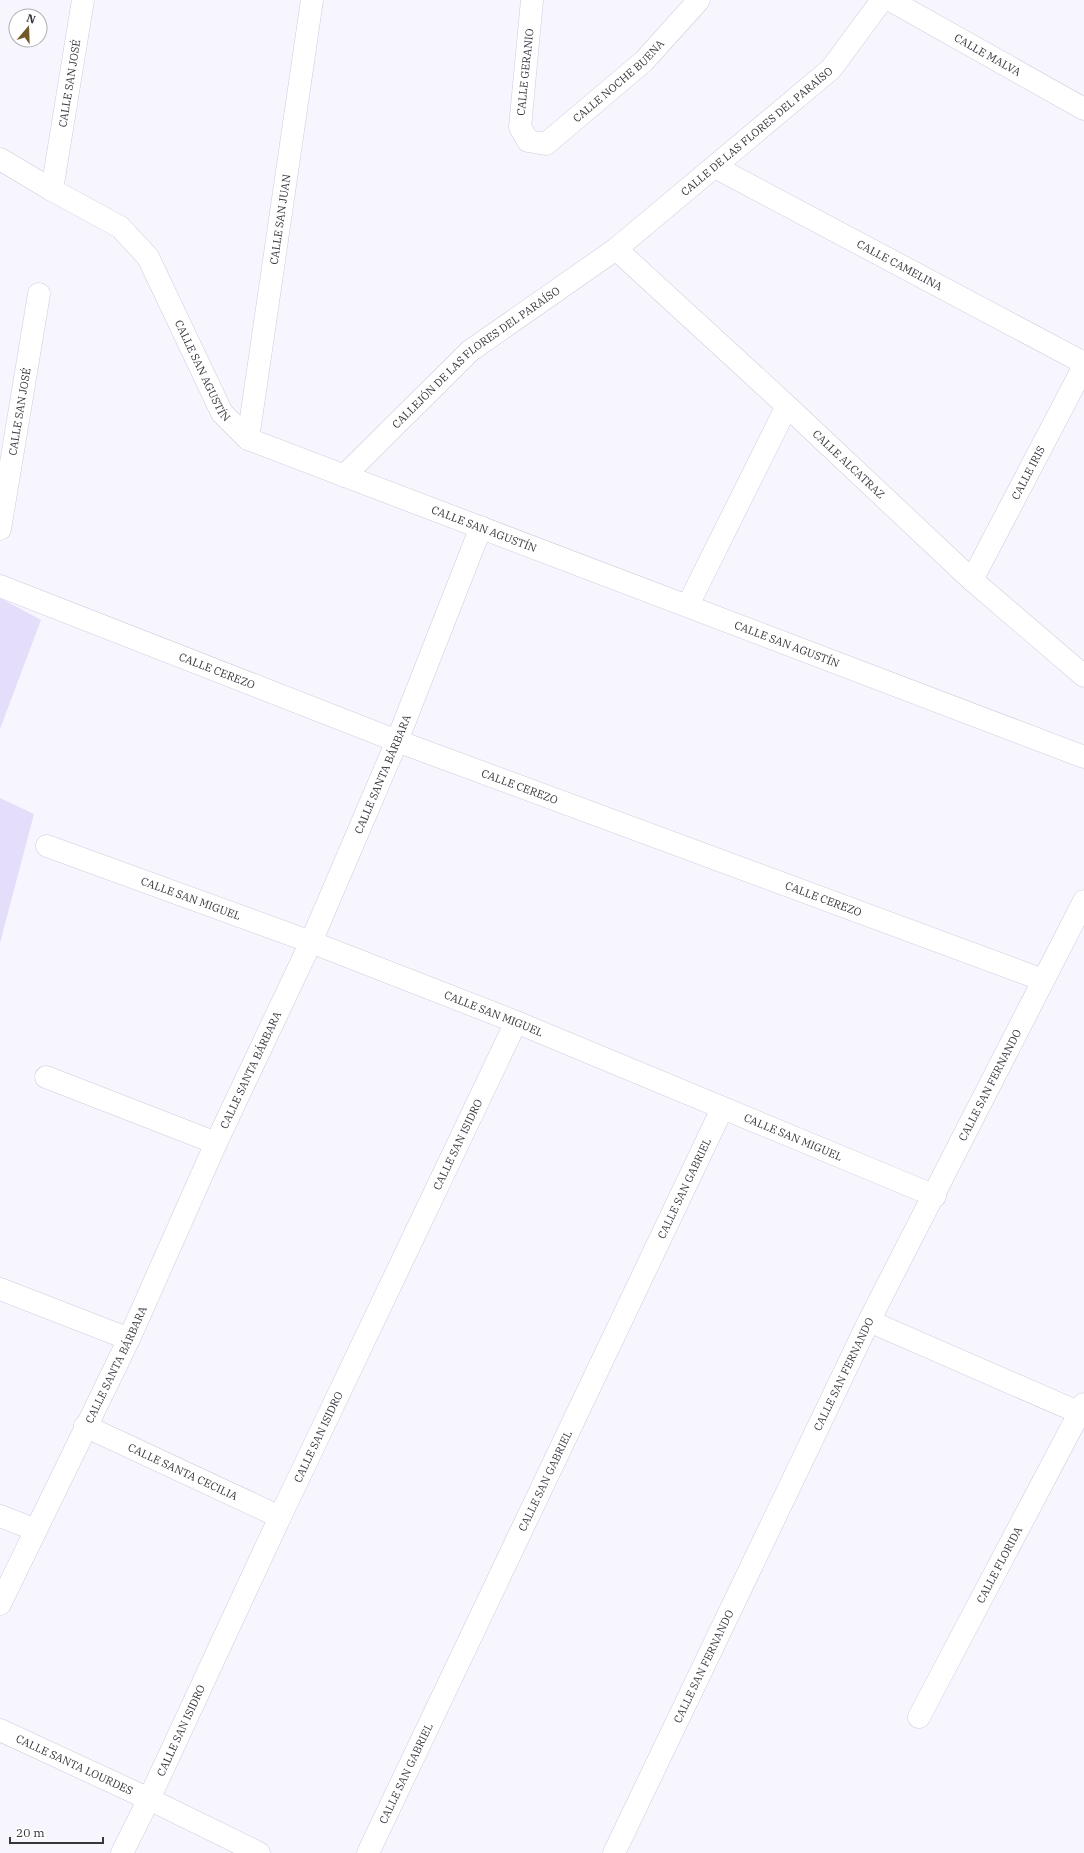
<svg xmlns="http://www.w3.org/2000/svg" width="1084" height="1853" viewBox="0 0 1084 1853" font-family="'IBM Plex Serif',serif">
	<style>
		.green { fill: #e4defb }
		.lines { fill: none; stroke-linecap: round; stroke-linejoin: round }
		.minor-casing { stroke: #cfccda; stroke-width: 23 }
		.minor { stroke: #fff; stroke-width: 22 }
		.labels { text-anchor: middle; stroke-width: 3.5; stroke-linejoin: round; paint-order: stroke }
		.street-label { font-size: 11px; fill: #37363b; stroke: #fff }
	</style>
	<rect width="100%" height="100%" fill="#f7f5fe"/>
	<path class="green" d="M0 598 41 620 0 729Z
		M0 798 34 814 0 943Z"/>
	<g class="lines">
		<g class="minor-casing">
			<g id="minor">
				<path id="s1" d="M532 0 520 127 528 141 546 144 644 61 699 0"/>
				<path id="s2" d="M890 0 1084 109"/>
				<path id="s3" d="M0 159 52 190 120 227 148 257 222 413 248 439 1084 757"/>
				<path id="s4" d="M715 167 1084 363"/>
				<path id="s5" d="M52 190 83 0"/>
				<path id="s6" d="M616 249 787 406 972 580 1084 676"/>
				<path id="s7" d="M248 439 312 0"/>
				<path id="s8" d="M344 476 470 351 616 249 831 69 882 0"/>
				<path id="s9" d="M0 529 39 294"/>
				<path id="s10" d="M972 580 1084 366"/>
				<path id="s11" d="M0 586 397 741 1043 980"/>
				<path d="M688 605 787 406"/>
				<path id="s12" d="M47 846 311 942 516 1022 935 1196"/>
				<path d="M46 1077 216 1143"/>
				<path d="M0 1289 129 1339"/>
				<path d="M869 1321 1080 1413"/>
				<path id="s13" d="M85 1426 280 1517"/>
				<path d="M0 1516 36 1530"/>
				<path id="s14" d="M0 1604 129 1339 216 1143 311 942 397 741 481 527"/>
				<path id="s15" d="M919 1717 1084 1404"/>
				<path id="s16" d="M0 1730 149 1799 259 1853"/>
				<path id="s17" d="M122 1853 149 1799 280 1517 516 1022"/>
				<path id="s18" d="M368 1853 722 1109"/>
				<path id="s19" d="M614 1853 869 1321 1084 901"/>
			</g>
		</g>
		<use href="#minor" class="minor"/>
	</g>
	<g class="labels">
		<g class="street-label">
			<text dy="4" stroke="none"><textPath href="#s2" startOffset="112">CALLE MALVA</textPath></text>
			<text transform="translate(525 72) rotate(-84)" y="4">CALLE GERANIO</text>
			<text dy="4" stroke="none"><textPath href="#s1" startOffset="258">CALLE NOCHE BUENA</textPath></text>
			<text dy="4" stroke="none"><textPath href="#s5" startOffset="108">CALLE SAN JOSÉ</textPath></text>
			<text dy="4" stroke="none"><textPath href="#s8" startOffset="539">CALLE DE LAS FLORES DEL PARAÍSO</textPath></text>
			<text dy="4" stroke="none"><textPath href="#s7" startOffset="222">CALLE SAN JUAN</textPath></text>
			<text dy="4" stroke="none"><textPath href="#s4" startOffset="209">CALLE CAMELINA</textPath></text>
			<text dy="4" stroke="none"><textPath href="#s8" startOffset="178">CALLEJÓN DE LAS FLORES DEL PARAÍSO</textPath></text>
			<text dy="4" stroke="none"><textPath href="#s3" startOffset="305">CALLE SAN AGUSTÍN</textPath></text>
			<text dy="4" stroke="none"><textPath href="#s9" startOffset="119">CALLE SAN JOSÉ</textPath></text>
			<text dy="4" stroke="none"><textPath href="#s6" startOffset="317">CALLE ALCATRAZ</textPath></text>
			<text dy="4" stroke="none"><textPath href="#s10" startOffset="121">CALLE IRIS</textPath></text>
			<text dy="4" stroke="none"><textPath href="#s3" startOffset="641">CALLE SAN AGUSTÍN</textPath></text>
			<text dy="4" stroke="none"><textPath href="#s3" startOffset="965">CALLE SAN AGUSTÍN</textPath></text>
			<text dy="4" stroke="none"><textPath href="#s11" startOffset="233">CALLE CEREZO</textPath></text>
			<text dy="4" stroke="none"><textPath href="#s14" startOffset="914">CALLE SANTA BÁRBARA</textPath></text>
			<text dy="4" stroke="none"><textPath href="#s11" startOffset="557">CALLE CEREZO</textPath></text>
			<text dy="4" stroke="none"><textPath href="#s12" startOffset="153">CALLE SAN MIGUEL</textPath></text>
			<text dy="4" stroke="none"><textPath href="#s11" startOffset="881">CALLE CEREZO</textPath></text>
			<text dy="4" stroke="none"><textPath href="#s12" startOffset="477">CALLE SAN MIGUEL</textPath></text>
			<text dy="4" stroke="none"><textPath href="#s14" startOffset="590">CALLE SANTA BÁRBARA</textPath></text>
			<text dy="4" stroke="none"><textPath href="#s19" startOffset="855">CALLE SAN FERNANDO</textPath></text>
			<text dy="4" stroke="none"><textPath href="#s12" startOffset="801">CALLE SAN MIGUEL</textPath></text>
			<text dy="4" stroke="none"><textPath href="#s17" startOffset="784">CALLE SAN ISIDRO</textPath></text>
			<text dy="4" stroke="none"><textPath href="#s18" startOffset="736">CALLE SAN GABRIEL</textPath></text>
			<text dy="4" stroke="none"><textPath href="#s14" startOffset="266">CALLE SANTA BÁRBARA</textPath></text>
			<text dy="4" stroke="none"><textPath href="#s19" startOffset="531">CALLE SAN FERNANDO</textPath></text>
			<text dy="4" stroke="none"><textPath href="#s17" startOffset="460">CALLE SAN ISIDRO</textPath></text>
			<text dy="4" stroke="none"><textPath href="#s13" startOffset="108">CALLE SANTA CECILIA</textPath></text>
			<text dy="4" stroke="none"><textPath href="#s18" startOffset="412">CALLE SAN GABRIEL</textPath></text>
			<text dy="4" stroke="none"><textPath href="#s15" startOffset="172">CALLE FLORIDA</textPath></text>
			<text dy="4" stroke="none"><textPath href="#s19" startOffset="207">CALLE SAN FERNANDO</textPath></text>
			<text dy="4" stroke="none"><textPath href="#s17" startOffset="136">CALLE SAN ISIDRO</textPath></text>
			<text dy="4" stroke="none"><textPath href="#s16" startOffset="82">CALLE SANTA LOURDES</textPath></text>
			<text dy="4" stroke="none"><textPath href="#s18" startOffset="88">CALLE SAN GABRIEL</textPath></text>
		</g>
	</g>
	<g transform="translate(28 28) rotate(19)"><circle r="19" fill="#ffffff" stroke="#afafb1"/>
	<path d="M0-3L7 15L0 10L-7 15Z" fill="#705a29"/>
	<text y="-6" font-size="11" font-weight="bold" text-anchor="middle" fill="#37363b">N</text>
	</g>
	<path d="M10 1837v6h93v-6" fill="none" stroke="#37363b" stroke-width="2"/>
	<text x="16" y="1837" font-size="12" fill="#37363b" stroke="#ffffff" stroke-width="3" paint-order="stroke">20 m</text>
</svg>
